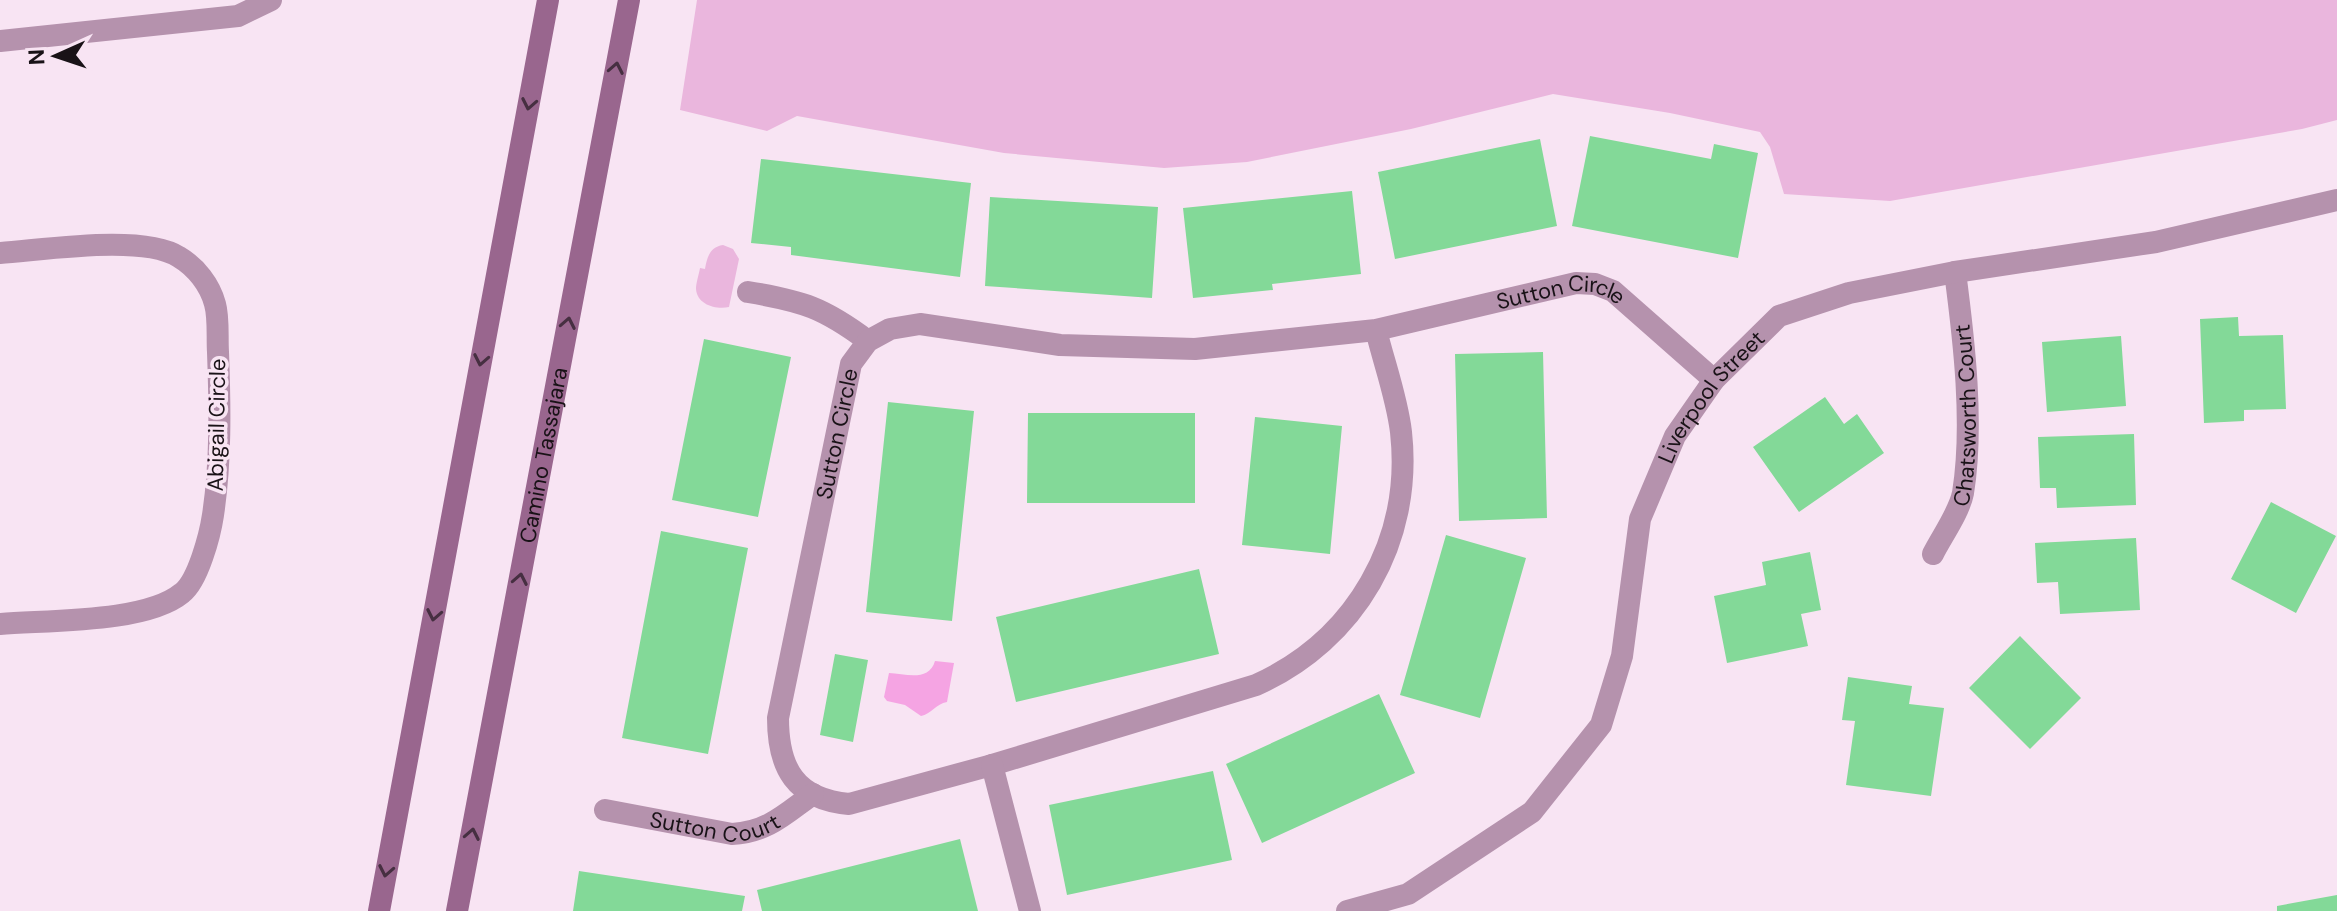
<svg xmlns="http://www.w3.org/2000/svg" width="2337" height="911" viewBox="0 0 2337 911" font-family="'DM Sans',sans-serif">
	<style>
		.green { fill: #eab6dd }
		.water { fill: #f5a4e3 }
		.building { fill: #83d998 }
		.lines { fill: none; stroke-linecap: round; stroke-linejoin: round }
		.minor { stroke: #b592ad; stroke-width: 22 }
		.secondary { stroke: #99668e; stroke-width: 22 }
		.oneway { stroke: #462f41 }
		.labels { text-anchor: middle; stroke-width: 7; stroke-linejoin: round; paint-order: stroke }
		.street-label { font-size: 22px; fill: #191217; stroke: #f8e4f3 }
	</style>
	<rect width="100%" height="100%" fill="#f8e4f3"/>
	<path class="green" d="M697 0H2337V120L2302 129 1890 201 1784 194 1770 147 1760 132 1670 113 1553 94 1411 129 1247 162 1164 168 1004 153 797 116 767 131 680 110Z
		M723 245 733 249 739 259 729 307C717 310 697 305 696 289 696 283 699 274 700 268L705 269C707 257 710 247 723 245Z"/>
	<path class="water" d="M935 661 954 663 947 702C936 704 931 714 921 716L905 705 887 701 884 697 889 673C906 674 929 682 935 661Z"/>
	<path class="building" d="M1590 136 1711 159 1714 144 1758 153 1738 258 1572 226Z
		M1540 139 1557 226 1395 259 1378 172Z
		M761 159 971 183 960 277 791 255V247L751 243Z
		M1352 191 1361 274 1272 284 1273 290 1193 298 1183 208Z
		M990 197 1158 207 1152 298 985 286Z
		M2238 317 2239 336 2283 335 2286 409 2244 410V421L2204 423 2200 319Z
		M2121 336 2126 406 2047 412 2042 342Z
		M704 339 791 357 758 517 672 500Z
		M1543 352 1547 518 1459 521 1455 354Z
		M1825 397 1844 424 1857 414 1884 453 1799 512 1753 447Z
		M888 402 974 411 952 621 866 612Z
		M1028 413H1195V503H1027Z
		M1255 417 1342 426 1330 554 1242 545Z
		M2134 434 2136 505 2057 508 2056 488H2040L2038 437Z
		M2271 502 2336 536 2296 613 2231 579Z
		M661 531 748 548 708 754 622 738Z
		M1446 535 1526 558 1480 718 1400 695Z
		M2136 538 2140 610 2060 614 2058 582 2037 583 2035 543Z
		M1810 552 1821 610 1801 614 1808 646 1727 663 1714 596 1766 585 1762 562Z
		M1199 569 1219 654 1016 702 996 617Z
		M2020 636 2081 698 2030 749 1969 688Z
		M835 654 868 660 853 742 820 735Z
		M1848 677 1912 686 1909 704 1944 708 1931 796 1846 785 1855 721 1842 720Z
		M1379 694 1415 773 1262 843 1226 764Z
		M1213 771 1232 860 1067 895 1049 805Z
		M960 839 978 911H762L757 890Z
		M579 871 745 896 742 911H573Z
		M2337 895V911H2277V906Z"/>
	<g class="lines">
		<g class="minor">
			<path d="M0 41 238 16 271 0"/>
			<path d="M0 253C44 250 143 234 179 257 196 267 210 285 215 304 219 318 217 337 218 352 220 406 221 462 213 515 210 535 198 581 182 593 146 623 48 620 0 624"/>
			<path d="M748 292C803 301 824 308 868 341"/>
			<path id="s1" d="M1376 330C1384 363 1397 398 1401 432 1413 541 1356 640 1256 685L992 765 849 804C795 799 778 768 778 718L851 364 868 341 890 329 920 324 1060 345 1195 349 1376 330 1576 283 1595 284 1613 291 1714 380"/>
			<path id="s2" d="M1933 554C1942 536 1959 513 1963 493 1974 425 1964 340 1955 272"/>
			<path d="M992 765 1030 911"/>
			<path id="s3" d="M605 810 732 834C768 832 785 814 813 794"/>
			<path id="s4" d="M1347 911 1408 894 1532 812 1601 725 1622 656 1640 519 1675 436 1714 380 1779 316 1849 293 1955 272 2156 242 2337 200"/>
		</g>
		<g class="secondary">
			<path d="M379 911 548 0"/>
			<path id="s5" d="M457 911 629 0"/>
		</g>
	</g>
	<defs><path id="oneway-chevron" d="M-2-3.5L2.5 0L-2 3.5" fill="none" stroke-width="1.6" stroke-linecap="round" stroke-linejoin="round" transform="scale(2)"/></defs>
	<g class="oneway">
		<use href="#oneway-chevron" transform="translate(616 68) rotate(-79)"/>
		<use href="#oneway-chevron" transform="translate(529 104) rotate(101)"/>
		<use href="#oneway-chevron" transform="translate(568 323) rotate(-79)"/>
		<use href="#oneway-chevron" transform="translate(481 360) rotate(101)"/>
		<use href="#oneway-chevron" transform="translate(520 579) rotate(-79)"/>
		<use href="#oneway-chevron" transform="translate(434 615) rotate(101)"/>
		<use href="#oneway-chevron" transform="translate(472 834) rotate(-79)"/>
		<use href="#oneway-chevron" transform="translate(386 871) rotate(101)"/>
	</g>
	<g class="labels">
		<g class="street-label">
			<text dy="8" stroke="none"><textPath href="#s1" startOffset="2062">Sutton Circle</textPath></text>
			<text dy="8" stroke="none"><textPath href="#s4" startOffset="676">Liverpool Street</textPath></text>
			<text dy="8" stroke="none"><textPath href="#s2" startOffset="146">Chatsworth Court</textPath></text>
			<text transform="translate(216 425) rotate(-89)" y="8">Abigail Circle</text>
			<text dy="8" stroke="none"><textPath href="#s1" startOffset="1258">Sutton Circle</textPath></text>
			<text dy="8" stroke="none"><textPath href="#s5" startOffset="464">Camino Tassajara</textPath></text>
			<text dy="8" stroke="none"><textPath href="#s3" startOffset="112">Sutton Court</textPath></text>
		</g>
	</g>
	<g transform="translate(56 56) rotate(267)" stroke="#f8e4f3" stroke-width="6" paint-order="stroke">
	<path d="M0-6L14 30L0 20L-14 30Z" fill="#191217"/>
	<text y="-12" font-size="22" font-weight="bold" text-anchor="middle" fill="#191217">N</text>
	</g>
</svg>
